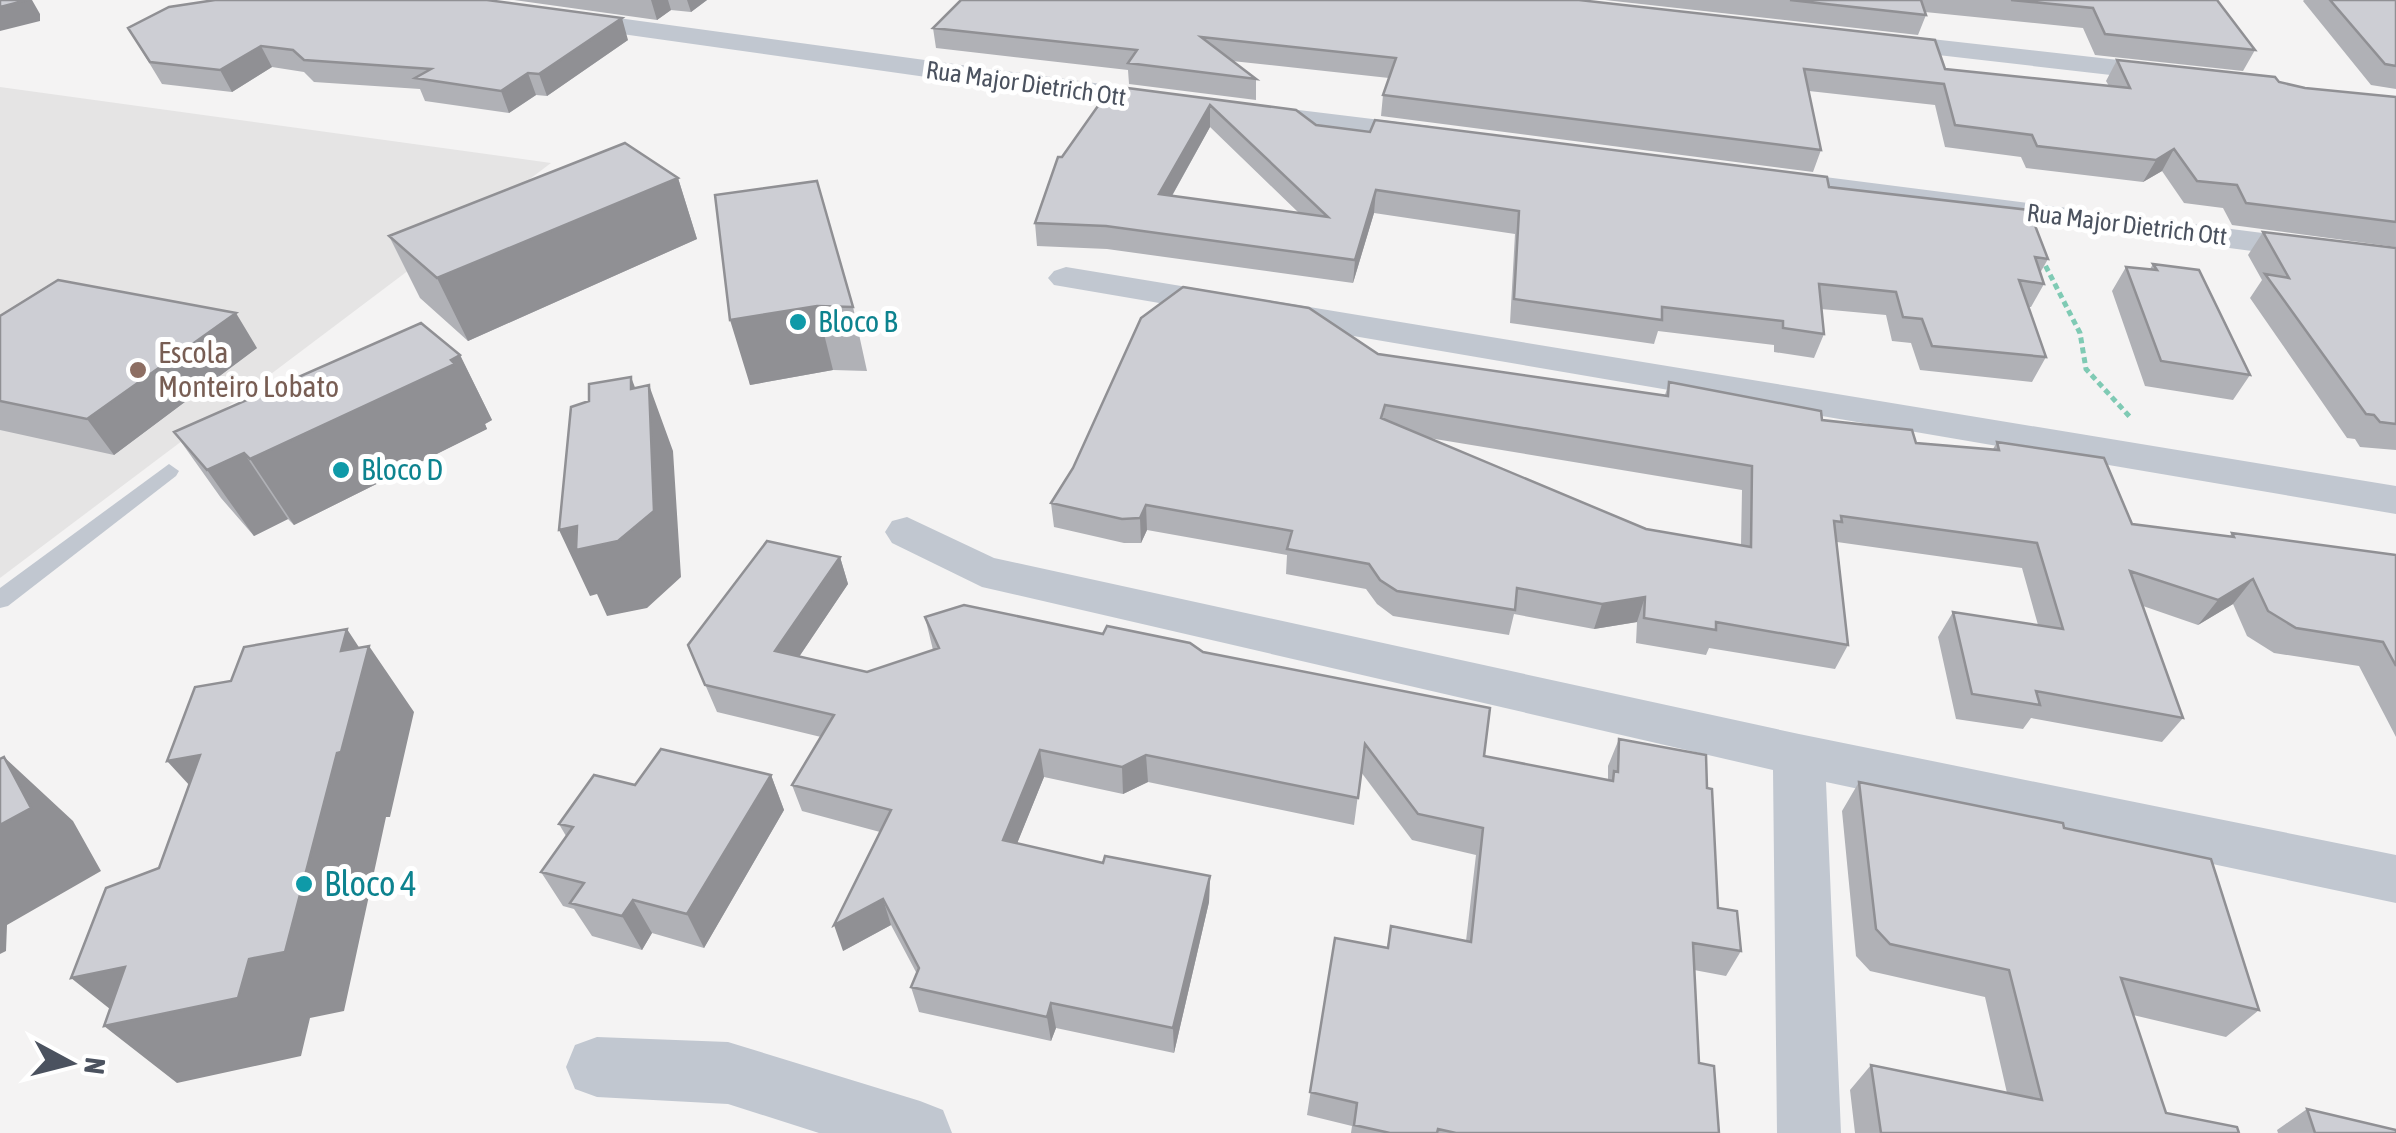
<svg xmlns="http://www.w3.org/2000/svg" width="2396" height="1133" viewBox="0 0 2396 1133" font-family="'Asap Condensed',sans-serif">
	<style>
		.education { fill: #e5e4e4 }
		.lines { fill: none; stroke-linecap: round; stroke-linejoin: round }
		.path { stroke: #7fcab4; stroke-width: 5; stroke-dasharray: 6 4; stroke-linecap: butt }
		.lane { fill: #c1c7d0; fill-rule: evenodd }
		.street { fill: #c1c7d0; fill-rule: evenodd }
		.wall { fill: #b0b1b6; fill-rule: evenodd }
		.shaded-wall { fill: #909094 }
		.building { fill: #cdced4; stroke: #909094; stroke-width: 2.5; fill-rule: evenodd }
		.culture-dot { fill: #0f9aa8; stroke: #fff; stroke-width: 4 }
		.education-dot { fill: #8d6e63; stroke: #fff; stroke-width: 4 }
		.labels { text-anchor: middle; stroke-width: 10; stroke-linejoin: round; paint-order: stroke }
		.far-street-label { font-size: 25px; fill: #4b525f; stroke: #fff }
		.culture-label { font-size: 30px; fill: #0d838f; stroke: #fff; text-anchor: start }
		.education-label { font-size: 30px; fill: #785e54; stroke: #fff; text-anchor: start }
		.near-culture-label { font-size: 35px; fill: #0d838f; stroke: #fff; text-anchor: start }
	</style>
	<rect width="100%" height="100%" fill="#f4f3f3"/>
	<path class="education" d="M0 87 551 163 0 578Z"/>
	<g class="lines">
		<path class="path" d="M2041 257 2080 333 2086 369 2130 417"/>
		<path class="lane" d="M169 464 179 471 176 476 8 606 0 608V588Z"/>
		<path class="street" d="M567 11 1167 93 1177 96 1181 102 1177 108 1167 111 558 25 554 19 558 13Z
			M1878 33 2172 66 2186 74 2172 82 1868 47 1865 41Z
			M1250 104 1430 126 1441 129 1445 135 1441 141 1430 144 1240 119 1235 113 1240 107Z
			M1771 170 2396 250V270L1760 186 1755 179 1760 172Z
			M1066 267 2396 486V514L1054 285 1048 278 1054 271Z
			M907 517 994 558 1799 734 2396 855V903L1826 782 1841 1133H1777L1773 770 982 587 892 543 885 532 892 521Z
			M597 1037 728 1042 920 1101 943 1110 952 1133H819L728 1104 597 1097 575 1089 566 1067 575 1045Z"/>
	</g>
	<path class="wall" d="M514 0H707L691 12 671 10 657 20Z
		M961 0 1945 69 2109 86 2106 81 2117 60 2279 82 2305 88 2396 97V247L2232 225 2223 208 2184 203 2162 171 2143 182 2026 168 2021 157 1945 147 1935 105 1809 91 1821 150 1813 172 1381 116 1383 95 1389 78 1232 61 1256 79V100L1129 84 1128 70 936 48 933 28Z
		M1605 0H2217L2255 50 2243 71 2095 55 2083 28 1925 12 1926 15 1918 35Z
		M2304 0H2396V89L2371 85 2303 1Z
		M128 28 628 40 547 96 536 95 509 113 425 101 420 89 314 82 304 72 272 67 232 92 162 84Z
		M1112 86 1316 125 1829 187 2048 259 2040 273 2044 284 2031 307H2028L2046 357 2032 382 1920 370 1911 343 1892 341 1886 315 1821 309 1824 334 1814 358 1774 352V345L1658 331 1654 344 1510 323 1515 234 1374 213 1353 283 1107 249 1037 246 1035 223 1062 157ZM1210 127 1299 213 1172 196Z
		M678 178 697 239 468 341 420 298 389 236Z
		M715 195 853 307 867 371 833 370 750 385Z
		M2263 232 2396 248V450L2360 447 2355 439 2347 438 2250 298 2262 280 2248 255Z
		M2153 264 2250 375 2233 400 2145 386 2112 291 2126 267 2150 269Z
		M0 316 257 348 114 455 0 430Z
		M1378 354 1665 395 1669 382 1916 443 1993 449 1997 442 2132 524 2229 537 2232 533 2396 555V737L2359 666 2274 653 2247 636 2233 604 2198 625 2143 606 2183 718 2162 742 2031 718 2023 729 1956 719 1938 637 1953 612 2038 625 2022 568 1837 542 1848 645 1835 669 1709 648 1706 655 1636 643 1637 622 1594 629 1514 614 1509 635 1393 616 1377 604 1366 589 1286 574 1287 555 1147 530 1141 543H1124L1054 527 1051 503ZM1429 438 1742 490 1741 546 1646 529Z
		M460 355 492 420 485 424 487 429 294 525 288 519 254 536 221 498 174 432Z
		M840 557 848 584 799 657 867 672 933 650 925 617 1103 634 1203 652 1484 756 1608 780V766L1619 739 1707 788 1718 908 1741 951 1726 976 1694 970 1699 1063 1719 1133H1351L1352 1126 1307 1115 1335 938 1387 948 1391 926 1466 941 1476 855 1412 840 1361 772 1354 825 1148 782 1123 794 1044 777 1017 843 1103 863 1210 876 1209 902 1174 1053 1056 1028 1051 1041 919 1012 911 987 917 974 891 925 843 951 880 832 802 811 792 785 821 737 717 712 688 645Z
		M771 775 784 810 704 948 652 933 642 950 592 936 574 909 563 906 541 872 566 836 559 824 635 785Z
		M1859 782 2064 828 2259 1010 2226 1037 2133 1015 2166 1113 2239 1133H1855L1850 1090 1871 1065 2007 1093 1985 997 1870 971 1856 956 1842 811Z
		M2307 1109 2396 1133H2278L2277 1130Z"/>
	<path class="shaded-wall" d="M27 0H32L40 14V21L0 31V7Z
		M651 0H668L671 10 657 20Z
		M687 0H707L691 12Z
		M622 18 628 40 547 96 539 74Z
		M261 46 272 67 232 92 220 70Z
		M528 73 536 95 509 113 501 91Z
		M1210 105V127L1160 217 1159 194Z
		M2174 149 2162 171 2143 182 2156 160Z
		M678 178 697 239 468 341 437 278Z
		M1376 190 1374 213 1353 283 1355 260Z
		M817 306 833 370 750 385 730 320Z
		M236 313 257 348 114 455 87 419Z
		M460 355 492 420 485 424 487 429 294 525 250 459Z
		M631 377 651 429 649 385 673 451 681 577 647 608 607 616 597 594 590 596 559 530 631 389Z
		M244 453 288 519 254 536 207 470Z
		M1146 505 1147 530 1141 543 1140 518Z
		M840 557 848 584 784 679 775 651Z
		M2253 579 2233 604 2198 625 2218 600Z
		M1645 597 1637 622 1594 629 1602 604Z
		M347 629 366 658 369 646 414 712 390 817H386L344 1011 310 1018 301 1056 177 1083 104 1026 125 1021 71 978 125 967 341 651Z
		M1040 750 1044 777 1008 866 1003 840Z
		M200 755 226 825 167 761Z
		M1146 755 1148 782 1123 794 1122 767Z
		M4 757 73 821 101 871 7 925 6 951 0 954V825Z
		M771 775 784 810 704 948 687 914Z
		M1210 876 1209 902 1174 1053 1173 1028Z
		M883 899 891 925 843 951 834 925Z
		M633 900 652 933 642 950 622 916Z
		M1051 1003 1056 1028 1051 1041 1047 1017Z"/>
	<path class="building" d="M0 0H27L0 7Z
		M215 0H487L622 18 539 74 528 73 501 91 415 78 431 69 304 60 293 50 261 46 220 70 150 62 128 28 169 7Z
		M961 0H1579L1935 40 1945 69 2130 88 2117 60 2275 77 2279 82 2305 88 2396 97V222L2246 203 2237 185 2197 181 2174 149 2156 160 2037 146 2032 135 1955 125 1944 84 1804 69 1821 150 1383 95 1396 58 1201 37 1256 79 1128 63 1137 50 933 28Z
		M1790 0H1921L1926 15Z
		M2011 0H2217L2255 50 2105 34 2093 8Z
		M2330 0H2396V66L2385 64Z
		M1112 86 1296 110 1316 125 1370 132 1375 120 1827 177 1829 187 2029 210 2048 259 2035 257 2044 284 2019 280 2046 357 1932 346 1922 319 1903 317 1896 292 1819 284 1824 334 1783 328V321L1662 307V320L1514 299 1519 211 1376 190 1355 260 1106 226 1035 223 1058 157H1062ZM1210 105 1328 217 1159 194Z
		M625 143 678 178 437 278 389 236Z
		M817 181 853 307 817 306 730 320 715 195Z
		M2263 232 2396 248V424L2380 422 2374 415 2366 414 2265 274 2289 278Z
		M2153 264 2199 270 2250 375 2161 361 2126 267 2157 270Z
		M58 280 236 313 87 419 0 401V316Z
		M1183 287 1309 308 1378 354 1668 396 1669 382 1821 411 1822 420 1912 430 1916 443 1999 450 1997 442 2104 458 2132 524 2234 537 2232 533 2396 555V666L2383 642 2296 628 2268 611 2253 579 2218 600 2130 571 2183 718 2036 691 2040 705 1972 694 1953 612 2063 629 2037 543 1841 516 1842 522 1834 521 1848 645 1716 622V630L1644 618 1645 597 1602 604 1517 588 1515 610 1397 591 1380 580 1369 564 1287 549 1292 531 1146 505 1140 518 1122 519 1051 503 1073 468 1141 318ZM1385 405 1752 466 1751 547 1646 529 1381 418Z
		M421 323 460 355 451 360 455 364 250 459 244 453 207 470 174 432Z
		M631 377V389L649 385 654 511 618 541 576 550 577 526 559 530 571 407 589 401V384Z
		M767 541 840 557 775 651 867 672 939 648 925 617 964 605 1103 634 1107 626 1190 643 1203 652 1490 708 1484 756 1613 781 1614 771 1618 772 1619 739 1706 755 1707 788 1712 789 1718 908 1737 911 1741 951 1693 943 1699 1063 1714 1066 1719 1133H1456L1438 1129 1437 1133H1390L1354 1125 1357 1103 1310 1092 1335 938 1388 948 1391 926 1471 942 1483 828 1418 814 1365 744 1358 798 1146 755 1122 767 1040 750 1003 840 1103 863 1105 856 1210 876 1173 1028 1051 1003 1047 1017 911 987 919 968 883 899 834 925 891 810 792 785 834 715 705 685 688 645Z
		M347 629 341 651 369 646 341 752 337 753 285 952 249 959 238 998 104 1026 125 967 71 978 106 888 159 868 200 755 167 761 195 687 231 681 244 647Z
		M661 749 771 775 687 914 633 900 622 916 570 903 584 883 541 872 573 827 559 824 594 775 635 785Z
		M4 757 31 808 0 825V759Z
		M1859 782 2063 823 2064 828 2211 859 2259 1010 2121 978 2166 1113 2237 1127 2239 1133H1881L1871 1065 2042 1100 2009 970 1890 944 1876 929Z
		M2307 1109 2396 1130V1133H2315Z"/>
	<g class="culture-dot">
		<circle cx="798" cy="322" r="10"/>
		<circle cx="341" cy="470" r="10"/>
		<circle cx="304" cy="884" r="10"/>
	</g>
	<circle class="education-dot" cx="138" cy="370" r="10"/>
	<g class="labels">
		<g class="far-street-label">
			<text transform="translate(1026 83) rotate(8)" y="9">Rua Major Dietrich Ott</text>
			<text transform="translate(2127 224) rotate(7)" y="9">Rua Major Dietrich Ott</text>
		</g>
		<g class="culture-label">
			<text x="818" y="332">Bloco B</text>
			<text x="361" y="480">Bloco D</text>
		</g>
		<g class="education-label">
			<text x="158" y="363">Escola<tspan x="158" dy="34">Monteiro Lobato</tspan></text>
		</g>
		<g class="near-culture-label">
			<text x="324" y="896">Bloco 4</text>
		</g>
	</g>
	<g transform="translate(70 1063) rotate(97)" stroke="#ffffff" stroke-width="8" paint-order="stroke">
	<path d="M0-8L18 38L0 25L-18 38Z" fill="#4b525f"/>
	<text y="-15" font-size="28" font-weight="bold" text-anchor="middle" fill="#4b525f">N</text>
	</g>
</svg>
